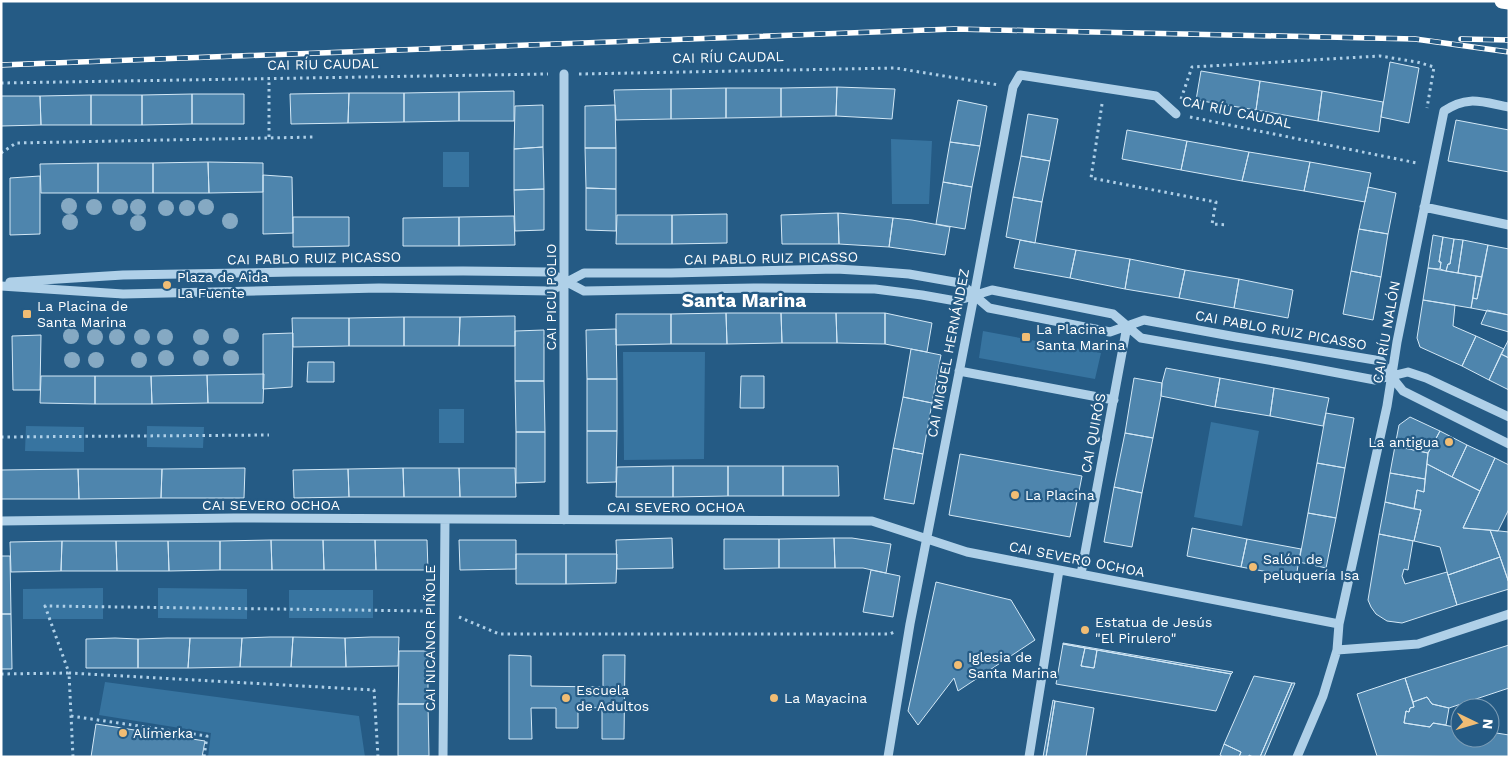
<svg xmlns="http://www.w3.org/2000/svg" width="1510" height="758" viewBox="0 0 1510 758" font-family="'Work Sans',sans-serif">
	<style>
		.green { fill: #3774a0 }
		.building { fill: #4e85ad; stroke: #d3e8f6 }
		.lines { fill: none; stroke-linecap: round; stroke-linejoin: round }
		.path { stroke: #afd0e8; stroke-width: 3; stroke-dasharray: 2.5 4; stroke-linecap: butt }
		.minor { stroke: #afd0e8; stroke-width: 9 }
		.highway { stroke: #fff; stroke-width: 15 }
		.rail-casing { stroke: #fff; stroke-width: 5.5 }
		.rail { stroke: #255b85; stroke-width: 4; stroke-dasharray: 11; stroke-linecap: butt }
		.tree { fill: #85a9c3 }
		.poi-dot { fill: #f1bd74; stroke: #255b85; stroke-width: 2 }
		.labels { text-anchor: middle; stroke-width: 4.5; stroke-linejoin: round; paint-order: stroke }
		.street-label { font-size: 14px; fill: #fff; stroke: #255b85 }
		.poi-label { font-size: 14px; fill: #fff; stroke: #255b85; text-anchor: start }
		.district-label { font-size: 19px; font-weight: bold; fill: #fff; stroke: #255b85 }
	</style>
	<rect width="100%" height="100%" fill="#255b85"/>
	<path class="green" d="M891 139 932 141 929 204H892Z
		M443 152H469V187H443Z
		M983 331 1101 353 1095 379 979 358Z
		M705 352 704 459 624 460 623 352Z
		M439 409H464V443H439Z
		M1211 422 1259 431 1242 526 1194 517Z
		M26 426 84 427V452L25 451Z
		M147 426 204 427 203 448 147 447Z
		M103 588V619H23V589Z
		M158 588 247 589V619L158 618Z
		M289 590H373V618H289Z
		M105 682 359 716 365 757H208L211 733 99 715Z"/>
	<path class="building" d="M1390 62 1419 68 1409 123 1381 117Z
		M1201 71 1260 81 1256 110 1196 100Z
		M1260 81 1322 91 1318 121 1256 110Z
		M837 87 836 116 781 117V88Z
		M837 87 895 89 892 119 836 116Z
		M726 88V118L671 119V89Z
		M726 88H781V117L726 118Z
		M671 89V119L616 120 614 90Z
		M514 91V121H459V92Z
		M1322 91 1383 102 1379 132 1318 121Z
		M459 92V121L404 122V93Z
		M349 93H404V122L348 123Z
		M349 93 348 123 291 124 290 94Z
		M192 94V124L142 125V95Z
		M192 94H244V124H192Z
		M91 95V125H41L40 96Z
		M91 95H142V125H91Z
		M1 96H40L41 125 1 126Z
		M958 100 987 106 980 146 950 142Z
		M543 105V147L514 149 515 106Z
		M615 105 616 148H585V106Z
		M1028 114 1058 119 1050 161 1021 156Z
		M1456 120 1509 130V172L1448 161Z
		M1127 130 1187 141 1181 170 1122 159Z
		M1187 141 1249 152 1242 181 1181 170Z
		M950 142 980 146 972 187 943 182Z
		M543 147 544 189 514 190V149Z
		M585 148H616V189L586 188Z
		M1249 152 1310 162 1304 191 1242 181Z
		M1021 156 1050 161 1042 202 1013 197Z
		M208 162 209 193H153V163Z
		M208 162 263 163V192L209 193Z
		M1310 162 1371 173 1365 202 1304 191Z
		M98 163H153V193H98Z
		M98 163V193H41L40 164Z
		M263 175 292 177 293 233 263 234Z
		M40 176V234L10 235V178Z
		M943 182 972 187 965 229 936 224Z
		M1368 187 1396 193 1388 234 1359 229Z
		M586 188 616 189V231L586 230Z
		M544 189V230L515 231 514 190Z
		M1013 197 1042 202 1035 243 1006 237Z
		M838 213 839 244H782L781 215Z
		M838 213 893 218 889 247 839 244Z
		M727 214V243L672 244V215Z
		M617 215H672V244H616Z
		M514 216 515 245 459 246V217Z
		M293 217H349V246L293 247Z
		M459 217V246H403V218Z
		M893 218 912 220 950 227 945 255 889 247Z
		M1359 229 1388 234 1381 277 1351 271Z
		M1433 235 1443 237 1439 262H1441L1440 269 1428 268Z
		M1443 237 1454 239 1450 264H1448L1446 271 1440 269 1441 262H1439Z
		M1454 239 1463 240 1458 273 1446 271 1448 264H1450Z
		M1020 240 1076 250 1070 278 1014 268Z
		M1463 240 1488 245 1482 277 1458 273Z
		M1488 245 1509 249V315L1471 308 1473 298 1477 299Z
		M1076 250 1130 259 1125 289 1070 278Z
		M1130 259 1185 270 1179 298 1125 289Z
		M1428 268 1476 276 1471 308 1423 300Z
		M1185 270 1239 279 1234 308 1179 298Z
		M1351 271 1381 277 1373 320 1343 314Z
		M1476 276 1482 277 1477 299 1473 298Z
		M1239 279 1293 290 1288 318 1234 308Z
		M1423 300 1455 305 1453 326 1476 336 1462 366 1420 347 1417 338Z
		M1487 310 1509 315V332L1481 324Z
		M726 313H781L782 343 727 344Z
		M726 313 727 344H671V314Z
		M781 313H836L837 343H782Z
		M836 313H885V344L837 343Z
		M885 313 932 323 927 352 885 344Z
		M616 314H671V344L616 345Z
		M515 316V346H459L460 317Z
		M404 317V346H349V318Z
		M404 317H460L459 346H404Z
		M292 318H349V346L293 347Z
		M616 329 617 379H587L586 330Z
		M544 330V381H515V331Z
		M293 333 292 387 263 389V334Z
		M41 335 40 390H13L12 336Z
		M1476 336 1504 349 1489 380 1462 366Z
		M1509 339V358L1501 354Z
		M911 349 941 355 932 403 903 397Z
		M1501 354 1509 358V390L1489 380Z
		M308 362H334V382H307Z
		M1166 368 1220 378 1215 407 1161 396 1162 383Z
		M264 374 263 403H208L207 375Z
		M207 375 208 403 152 404 151 376Z
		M41 376H95V404L40 403Z
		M95 376H151L152 404H95Z
		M741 376H764V408H740Z
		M1134 378 1162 383 1161 396 1153 438 1125 433Z
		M1220 378 1274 388 1270 416 1215 407Z
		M587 379H617V431H587Z
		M515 381H544L545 432H516Z
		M1274 388 1329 398 1323 426 1270 416Z
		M903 397 932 403 923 454 893 448Z
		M1326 413 1354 418 1345 468 1317 463Z
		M1410 417 1440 431 1428 453 1395 446 1399 425Z
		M587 431H617L616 482 587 483Z
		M1440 431 1467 445 1452 477 1427 464 1428 453Z
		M516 432H545V482L516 483Z
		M1125 433 1153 438 1142 493 1114 487Z
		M1467 445 1495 458 1480 491 1452 477Z
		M1395 446 1428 453 1425 479 1390 473Z
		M893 448 923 454 914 504 884 499Z
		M960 454 1082 476 1070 537 949 515Z
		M1495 458 1509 465V509L1498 531 1463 528Z
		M1317 463 1345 468 1336 518 1308 513Z
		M1427 464 1480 491 1463 528 1490 530 1500 557 1448 575 1440 547 1414 541 1421 510 1414 509 1417 490 1424 492Z
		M673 466H728V496L673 497Z
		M673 466V497H616L617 467Z
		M728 466H783V496H728Z
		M783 466H838L839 496H783Z
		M245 468 244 498H161L162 469Z
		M403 468H459L460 497H404Z
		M403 468 404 497H349L348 469Z
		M459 468H515L516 497H460Z
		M78 469H162L161 498 79 499Z
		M78 469 79 499H1V470Z
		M348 469 349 497 294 498 293 470Z
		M1390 473 1425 479 1424 492 1417 490 1414 509 1385 502Z
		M1114 487 1142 493 1132 547 1104 542Z
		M1385 502 1421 510 1414 541 1379 534Z
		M1308 513 1336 518 1326 568 1299 562Z
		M1192 528 1247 539 1241 567 1187 556Z
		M1490 530 1509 532V583L1500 557Z
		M1379 534 1413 541 1408 570 1404 569 1402 576 1405 584 1447 572 1457 605 1402 623 1387 621 1376 614 1371 607 1368 600Z
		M672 538 673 568 617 569 616 540Z
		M834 538 835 568H779V539Z
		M834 538H852L891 544 886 573 863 568H835Z
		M724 539H779V568L724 569Z
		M1247 539 1301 549 1296 577 1241 567Z
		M271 540H323L324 570H272Z
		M271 540 272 570H220V541Z
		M323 540H375L376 570H324Z
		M375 540H427L428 570H376Z
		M459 540H516V569L460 570Z
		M62 541H116L117 571H61Z
		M62 541 61 571 11 572 10 542Z
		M116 541H168L169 571H117Z
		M168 541H220V570L169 571Z
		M516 554H566V584H516Z
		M566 554H617L616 583 566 584Z
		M1 556H10L11 614H1Z
		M1500 557 1509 583V589L1457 605 1448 575Z
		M871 570 900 576 893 617 863 612Z
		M936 582 1011 600 1035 640 958 691 954 678 918 725 908 711Z
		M1 614H11L12 669H1Z
		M270 637H293L291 667H240L242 638Z
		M293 637 345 638 346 667H291Z
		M371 637H399L398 666 346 667 345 638Z
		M115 638 138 639V668H86V639Z
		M167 638H190L188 668H138V639Z
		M190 638H242L240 667 188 668Z
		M1063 643 1233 672 1231 674 1063 644Z
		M1063 644 1085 648 1081 666 1094 668 1097 650 1231 674 1216 711 1056 684Z
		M1509 645V688L1449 708 1432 704 1427 697 1413 702 1405 678Z
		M1085 648 1097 650 1094 668 1081 666Z
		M399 651H428V704H398Z
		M509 655 531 656V686L603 687V655H625L624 739H602V708L578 707V728H556V708H531L532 739H509Z
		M1254 676 1292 683 1260 757H1253L1249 755V757H1239L1241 752 1224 744Z
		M1405 678 1414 707 1410 708 1409 712 1406 711 1404 723 1430 727 1433 723 1460 728V738H1490V732L1509 735V757L1377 756 1357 694Z
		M1292 683H1295L1264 757H1260Z
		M1427 697 1432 704 1449 708 1446 725 1433 723 1430 727 1404 723 1406 711 1409 712 1410 708 1414 707 1413 702Z
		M1053 700 1055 701 1046 757H1043Z
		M1055 701 1094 708 1086 757H1046Z
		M398 704H428L429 756H398Z
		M96 724 205 741 202 757H91Z
		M1224 744 1241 752 1239 757H1223L1220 755Z
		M398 756H429V757H398Z"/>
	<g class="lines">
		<path class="path" d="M579 74 895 68 999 85
			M1 83 548 74
			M1181 99 1192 67 1380 56 1417 62 1434 67 1427 108
			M1102 104 1091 178 1216 202 1212 224 1228 225
			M1190 117 1417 163
			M269 137V79
			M1 153 16 143 316 137
			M1 437 269 435
			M459 617 499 634H890L894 632
			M1 674 69 673 73 757
			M71 716 207 736 204 757
			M378 757 374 690 69 673 45 606 429 611"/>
		<path class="minor" d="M564 74V520
			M1424 207 1509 225
			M10 282 123 275 293 272 463 271 548 272 584 291 754 288 875 289 922 295 956 301 992 290 1113 314 1141 338 1285 363 1375 380 1408 372 1426 378 1509 417
			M1 286 123 294 379 288 550 291 584 273H671L836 269 870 271 909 274 960 283 989 308 1110 332 1144 320 1236 337 1381 361 1391 376 1403 391 1509 444
			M959 371 1114 400
			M1 521 234 518 872 521 967 552 1339 624
			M1081 574 1127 326
			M1337 650 1418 644 1509 614
			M443 757 445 519
			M888 757 910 624 974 296 1013 87 1020 75 1156 96 1176 114
			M1029 757 1059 570
			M1297 757 1323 696 1337 650 1339 624 1387 406 1397 342 1444 111C1468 95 1482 102 1509 107"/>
		<path class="highway" d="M1502 1 1509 2"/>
		<g class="rail-casing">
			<path id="rail" d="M1461 39 1509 40
				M1 65 954 29 1415 39 1509 52"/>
		</g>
		<use href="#rail" class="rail"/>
	</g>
	<g class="tree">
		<circle cx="69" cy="206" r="8"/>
		<circle cx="94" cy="207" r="8"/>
		<circle cx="120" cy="207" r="8"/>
		<circle cx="138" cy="207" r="8"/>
		<circle cx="206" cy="207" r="8"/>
		<circle cx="166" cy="208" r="8"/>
		<circle cx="187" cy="208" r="8"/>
		<circle cx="230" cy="221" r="8"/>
		<circle cx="70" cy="222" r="8"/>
		<circle cx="138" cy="223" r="8"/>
		<circle cx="71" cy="336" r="8"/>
		<circle cx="231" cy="336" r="8"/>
		<circle cx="95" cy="337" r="8"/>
		<circle cx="117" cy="337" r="8"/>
		<circle cx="142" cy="337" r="8"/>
		<circle cx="165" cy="337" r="8"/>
		<circle cx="201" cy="337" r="8"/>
		<circle cx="166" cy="358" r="8"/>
		<circle cx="201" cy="358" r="8"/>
		<circle cx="231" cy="358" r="8"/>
		<circle cx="72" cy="360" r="8"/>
		<circle cx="96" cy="360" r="8"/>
		<circle cx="139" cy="360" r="8"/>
	</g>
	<g class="poi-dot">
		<circle cx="167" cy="285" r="5"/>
		<rect x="22" y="309" width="10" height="10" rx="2.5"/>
		<rect x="1021" y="332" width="10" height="10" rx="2.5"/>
		<circle cx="1449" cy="442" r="5"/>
		<circle cx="1015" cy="495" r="5"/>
		<circle cx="1253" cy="567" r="5"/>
		<circle cx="1085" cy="630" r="5"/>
		<circle cx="958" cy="665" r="5"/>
		<circle cx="566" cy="698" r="5"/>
		<circle cx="774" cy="698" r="5"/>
		<circle cx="123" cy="733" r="5"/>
	</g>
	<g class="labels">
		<g class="street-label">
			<text transform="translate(728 57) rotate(-1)" y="5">CAI RÍU CAUDAL</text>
			<text transform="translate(323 64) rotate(-1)" y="5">CAI RÍU CAUDAL</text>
			<text transform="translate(1237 112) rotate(12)" y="5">CAI RÍU CAUDAL</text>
			<text transform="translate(314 258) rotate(-1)" y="5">CAI PABLO RUIZ PICASSO</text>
			<text transform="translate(771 258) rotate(-1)" y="5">CAI PABLO RUIZ PICASSO</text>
			<text transform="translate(551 297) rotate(-90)" y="5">CAI PICU POLIO</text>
			<text transform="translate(1281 330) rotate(10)" y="5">CAI PABLO RUIZ PICASSO</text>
			<text transform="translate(1386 332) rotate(-80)" y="5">CAI RÍU NALÓN</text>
			<text transform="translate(948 353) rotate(-79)" y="5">CAI MIGUEL HERNÁNDEZ</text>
			<text transform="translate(1093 433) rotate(-79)" y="5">CAI QUIRÓS</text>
			<text x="271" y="510">CAI SEVERO OCHOA</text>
			<text x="676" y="512">CAI SEVERO OCHOA</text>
			<text transform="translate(1077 559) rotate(11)" y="5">CAI SEVERO OCHOA</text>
			<text transform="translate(430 638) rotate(-90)" y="5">CAI NICANOR PIÑOLE</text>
		</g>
		<g class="poi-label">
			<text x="177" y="282">Plaza de Aida<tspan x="177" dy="16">La Fuente</tspan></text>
			<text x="37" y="311">La Placina de<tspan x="37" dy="16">Santa Marina</tspan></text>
			<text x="1036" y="334">La Placina<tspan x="1036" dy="16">Santa Marina</tspan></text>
			<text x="1439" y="447" text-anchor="end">La antigua</text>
			<text x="1025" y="500">La Placina</text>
			<text x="1263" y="564">Salón de<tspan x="1263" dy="16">peluquería Isa</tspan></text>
			<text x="1095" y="627">Estatua de Jesús<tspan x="1095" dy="16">"El Pirulero"</tspan></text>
			<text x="968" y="662">Iglesia de<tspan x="968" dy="16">Santa Marina</tspan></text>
			<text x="576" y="695">Escuela<tspan x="576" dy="16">de Adultos</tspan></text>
			<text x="784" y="703">La Mayacina</text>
			<text x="133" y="738">Alimerka</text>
		</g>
		<g class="district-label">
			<text x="744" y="307">Santa Marina</text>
		</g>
	</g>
	<rect width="1510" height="758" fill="none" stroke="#ffffff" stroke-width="5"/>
	<g transform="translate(1475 723) rotate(95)"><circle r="24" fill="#255b85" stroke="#7c9db6"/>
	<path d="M0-4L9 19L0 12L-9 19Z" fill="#f1bd74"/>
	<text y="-8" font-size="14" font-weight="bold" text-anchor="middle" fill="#ffffff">N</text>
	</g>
</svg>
